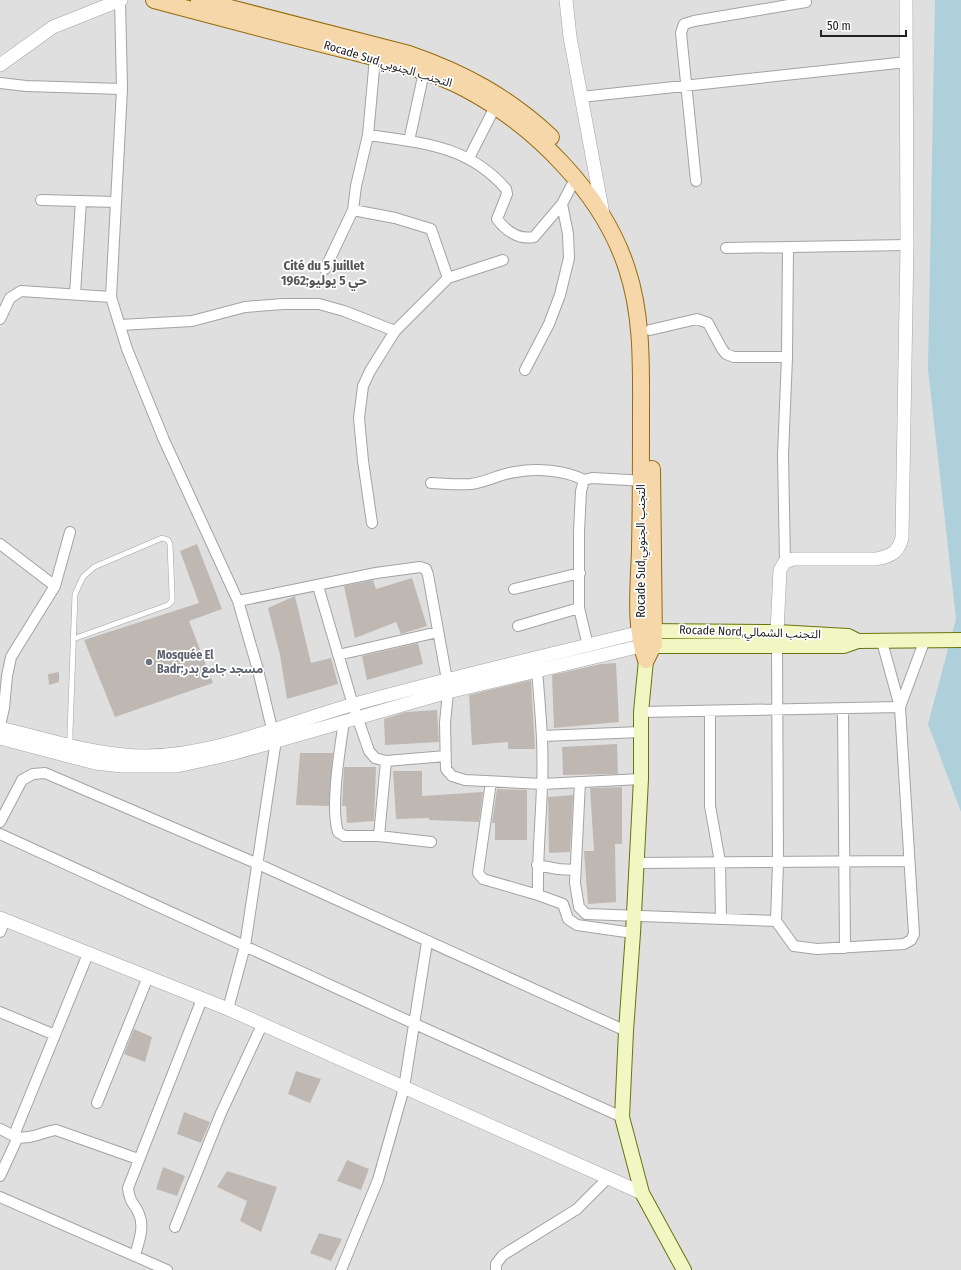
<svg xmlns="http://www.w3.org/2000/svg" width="961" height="1270" viewBox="0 0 961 1270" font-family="'Fira Sans Condensed','Noto Sans Arabic',sans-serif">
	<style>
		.residential { fill: #e0dfdf }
		.water { fill: #add0db }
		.building { fill: #bfb8b2 }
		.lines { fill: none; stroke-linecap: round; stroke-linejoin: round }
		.service-casing { stroke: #a3a3a3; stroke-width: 6 }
		.minor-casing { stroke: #a3a3a3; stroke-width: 12 }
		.tertiary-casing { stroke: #a3a3a3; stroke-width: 14 }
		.secondary-casing { stroke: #67750d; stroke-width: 16 }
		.primary-casing { stroke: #956a0a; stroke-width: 18 }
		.service { stroke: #fff; stroke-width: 5 }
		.minor { stroke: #fff; stroke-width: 10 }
		.tertiary { stroke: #fff; stroke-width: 13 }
		.secondary { stroke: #f2f6c2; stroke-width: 14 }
		.primary { stroke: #f6d7a9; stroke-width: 16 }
		.worship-dot { fill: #6b7280; stroke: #fff; stroke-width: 1.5 }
		.labels { text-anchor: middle; stroke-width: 3.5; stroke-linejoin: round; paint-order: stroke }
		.street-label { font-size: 12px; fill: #222; stroke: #fff }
		.worship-label { font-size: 12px; font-weight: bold; fill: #5b616d; stroke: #fff; text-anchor: start }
		.neighbourhood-label { font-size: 13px; font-weight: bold; fill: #555; stroke: #fff }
	</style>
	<rect width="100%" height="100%" fill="#f1efe9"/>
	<path class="residential" d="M0 0H961V1270H0Z"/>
	<path class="water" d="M935 0H961V812L928 724 956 619 928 369Z"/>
	<path class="building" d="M197 544 222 609 189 621 213 683 115 717 84 640 199 603 180 551Z
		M412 578 427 626 401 634 396 622 355 638 344 586 373 580 376 589Z
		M295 596 311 663 331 658 338 684 287 699 280 655 268 608Z
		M418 643 423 664 367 680 362 656Z
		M616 663 619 722 554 728 552 675 601 664Z
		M59 672V682L49 685 48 674Z
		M531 680 535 749H508V742L472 745 469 695Z
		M437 710 439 742 385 745 384 719 406 712Z
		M617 744 618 774 563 775 562 747Z
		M300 753H333L329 806 296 805Z
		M344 767H376L374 821 347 823 346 806H342Z
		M393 771H422V796L483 792 479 822 429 820V818L396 819Z
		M622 787V844H615L616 902 588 904 584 851H594L590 788Z
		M497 789 527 790V840H495V823H492Z
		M573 795 570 852 549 853 548 797Z
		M134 1029 152 1037 145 1062 124 1054Z
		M296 1071 321 1079 310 1103 288 1094Z
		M184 1112 210 1122 201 1143 177 1134Z
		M347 1160 369 1169 361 1190 337 1181Z
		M163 1167 185 1176 177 1196 156 1189Z
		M227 1171 277 1187 261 1232 240 1221 247 1201 217 1187Z
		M319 1233 342 1239 331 1261 310 1253Z"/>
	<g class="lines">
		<g class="service-casing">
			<path id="service" d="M70 746V732L75 594 83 577 94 567 162 538 168 540 170 544 172 594V601L168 605 73 639"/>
		</g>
		<g class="minor-casing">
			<path id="minor" d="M120 1 122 89 111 297 127 349 164 440 238 601 258 670 272 729
				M0 83 26 86 122 89
				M581 97 907 62
				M368 135C422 143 468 145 506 189L507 194 497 219C506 231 519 240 534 237L562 204 575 179
				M409 141 424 72
				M469 158 495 107
				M696 181 681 33 684 24 694 21 806 2
				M41 200 116 202
				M353 210 395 218 431 229 448 278 395 331 370 371 363 386 359 418 363 461 372 523
				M726 248 907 245
				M325 269 353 210 356 186 368 135 375 58
				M448 278 503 260
				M75 294 81 201
				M0 319 10 298 21 291 111 297
				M120 325 192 321 245 307 283 304H319L344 311 395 331
				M650 330 697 319 708 323 722 349 726 354 734 357H787
				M525 370 549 324 560 295 569 258 568 234 562 204
				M431 483C444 484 458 485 471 484 487 482 500 474 515 472 536 468 565 470 584 480
				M0 544 55 586
				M785 562 783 455 787 357 788 248
				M318 586 353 705 369 751 375 758 386 761 446 756
				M514 589 580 573
				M238 601 376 573 420 567 426 569 428 575 447 680 448 692 445 723 446 769 452 776 465 780 542 784 641 779
				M518 626 579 608
				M777 640 778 863 776 921 794 946 817 949 904 944 911 940 914 934 900 707 882 642
				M588 646 579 608V532L581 491 584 480 592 478 646 481
				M338 655 438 632
				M537 670C540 708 544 747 542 785 541 822 537 858 538 895L563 904 568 919 577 925 633 933
				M900 707 924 642
				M843 709 845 948
				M710 711V806L720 862 721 919
				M641 712 900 707
				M344 721C340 749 330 807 338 832L344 836H379L431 842
				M0 725 4 708 7 676 11 657 55 586 70 532
				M542 736 641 732
				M491 782 478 873 483 879 538 895
				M580 782 575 883 579 907 586 914 776 921
				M0 822 22 780 33 774 45 773 258 864 626 1031
				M0 834 415 1024 622 1117
				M379 836 386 761
				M636 863 909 861
				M537 865 558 869 575 870
				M0 932 5 920
				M228 1009 245 946 276 740
				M0 1012 55 1035
				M97 1103 148 977
				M0 1129C5 1131 12 1136 18 1137 30 1140 45 1131 56 1130L138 1159
				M14 1135 88 954
				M0 1176 18 1137
				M0 1197 167 1270
				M175 1227 221 1113 262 1025
				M135 1256C138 1243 145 1228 139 1214 135 1203 130 1205 128 1188L202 999
				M341 1270 378 1180 404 1088 427 942
				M496 1270V1264L503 1255 577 1209 608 1178"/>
		</g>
		<g class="tertiary-casing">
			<path id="tertiary" d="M566 0 570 37 603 214
				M0 65 53 27 121 0
				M777 632 780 570 785 562 793 559H876C891 556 898 553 902 538L907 245 906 0
				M0 728C48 739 96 756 146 756 218 755 286 723 355 704 449 678 545 656 641 632
				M0 738 95 763 122 766H177L231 754 448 692 641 646
				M0 918 228 1009 642 1193"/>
		</g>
		<g class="secondary-casing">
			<path id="secondary" d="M644 631 777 632 848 636 858 641
				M643 646H844L858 641 961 640
				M646 660 641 712V779L633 933 626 1031 622 1117 642 1193 684 1270"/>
		</g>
		<g class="primary-casing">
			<path id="primary" d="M154 0C218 17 282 34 346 50 385 60 431 70 466 89 535 126 603 194 627 269 643 317 641 369 641 418 641 462 641 506 640 549 639 583 634 628 646 660
				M199 0 409 54C464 73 508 97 551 137
				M646 660 654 644 652 469"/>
		</g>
		<use href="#service" class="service"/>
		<use href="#minor" class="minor"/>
		<use href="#tertiary" class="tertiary"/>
		<use href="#secondary" class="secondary"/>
		<use href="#primary" class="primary"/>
	</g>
	<circle class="worship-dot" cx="149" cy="662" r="4"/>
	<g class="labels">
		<g class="street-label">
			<text transform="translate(388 64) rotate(17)" y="4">Rocade Sud,التجنب الجنوبي</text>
			<text transform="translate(641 551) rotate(-90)" y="4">Rocade Sud,التجنب الجنوبي</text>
			<text transform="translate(750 632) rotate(2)" y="4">Rocade Nord,التجنب الشمالي</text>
		</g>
		<g class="worship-label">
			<text x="157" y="659">Mosquée El<tspan x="157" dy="14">Badr;مسجد جامع بدر</tspan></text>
		</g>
		<g class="neighbourhood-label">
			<text x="324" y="270">Cité du 5 juillet<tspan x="324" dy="15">1962;حي 5 يوليو</tspan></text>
		</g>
	</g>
	<path d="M821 30v6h85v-6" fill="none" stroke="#222222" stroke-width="2"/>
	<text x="827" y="30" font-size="12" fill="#222222" stroke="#ffffff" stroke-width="3" paint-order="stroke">50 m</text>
</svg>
